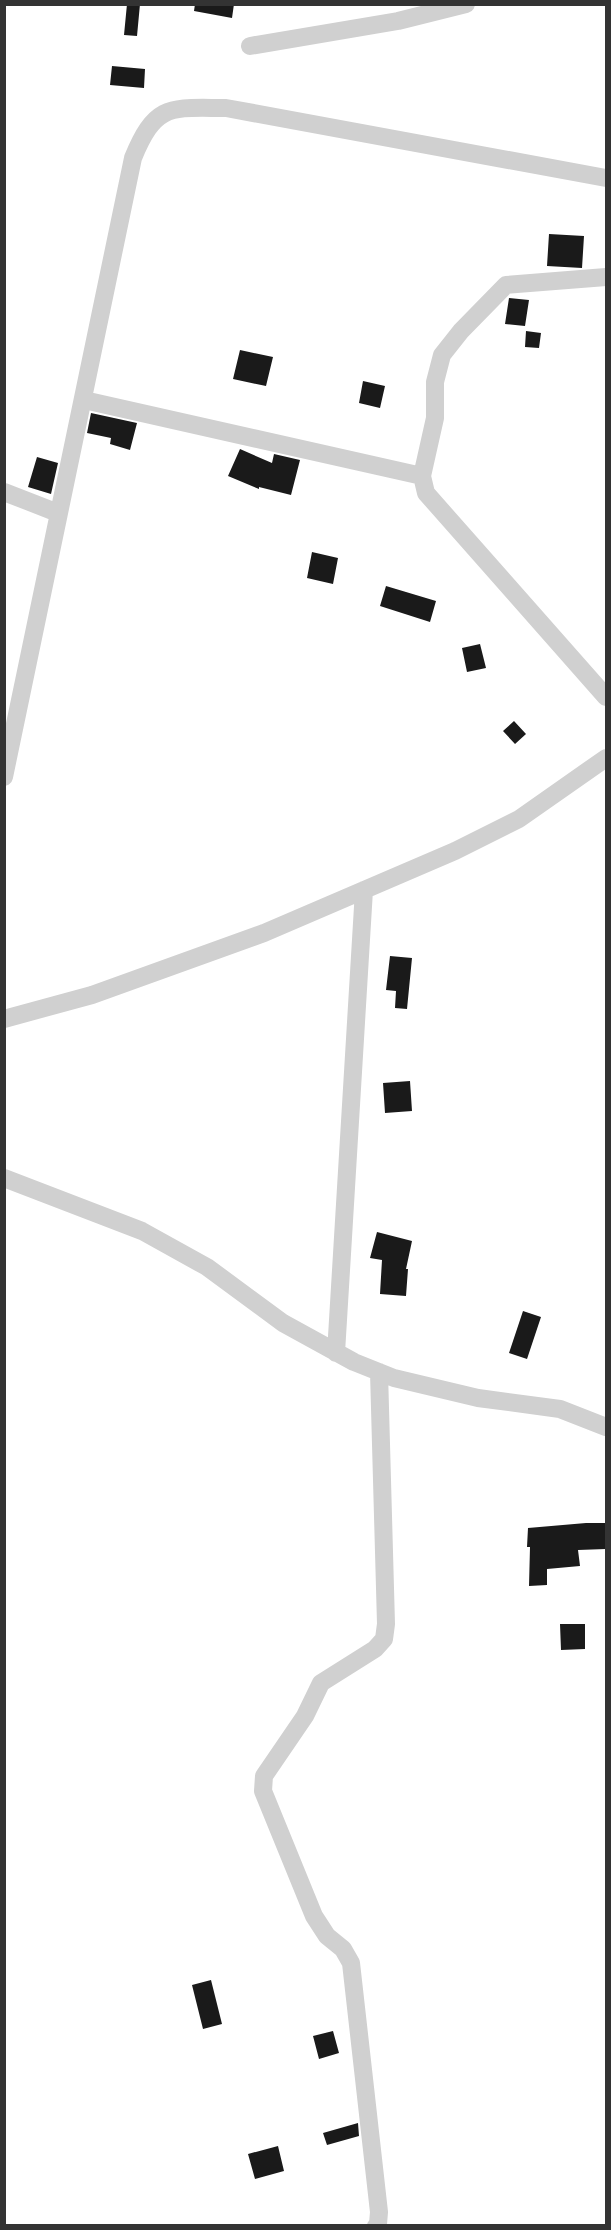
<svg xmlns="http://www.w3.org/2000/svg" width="611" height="2230" viewBox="0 0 611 2230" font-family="Cabin,sans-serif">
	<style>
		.building { fill: #1a1a1a }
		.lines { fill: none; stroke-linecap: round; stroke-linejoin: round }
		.street { stroke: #d0d0d0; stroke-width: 18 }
	</style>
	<rect width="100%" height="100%" fill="#fff"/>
	<path class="building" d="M127 4H140L137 36 124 35Z
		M195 4H234L232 18 194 11Z
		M112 66 145 69 144 88 110 85Z
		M549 234 584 236 582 268 547 266Z
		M509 298 529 300 525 326 505 324Z
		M526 331 541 333 539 348 525 347Z
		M240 350 273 357 266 386 233 379Z
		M363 381 385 386 380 408 359 403Z
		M91 413 137 423 130 450 110 444 111 438 87 433Z
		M240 449 272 463 274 454 300 460 291 495 259 487V489L228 476Z
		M37 457 58 463 51 494 28 487Z
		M312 552 338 558 333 584 307 578Z
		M386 586 436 601 430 622 380 606Z
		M480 644 486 668 467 672 462 648Z
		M514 721 526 734 515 744 503 731Z
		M390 956 412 958 407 1009 395 1008 396 991 386 990Z
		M410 1081 412 1111 385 1113 383 1083Z
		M377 1232 412 1241 406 1269H408L406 1296 380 1294 382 1260 370 1258Z
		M523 1311 541 1317 527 1359 509 1353Z
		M586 1523H606V1549L578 1550 580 1566 547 1569V1585L529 1586 530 1547H527L528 1528Z
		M560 1624H585V1649L561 1650Z
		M211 1980 222 2024 203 2029 192 1985Z
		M333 2031 339 2053 319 2059 313 2036Z
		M358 2123 359 2136 327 2145 323 2133Z
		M278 2146 284 2171 255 2179 248 2154Z"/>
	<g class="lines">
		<path class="street" d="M250 46 398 21 466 4
			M606 277 506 285 461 331 442 355 435 382V418L422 476 426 493 606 697
			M84 400 422 476
			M4 492 58 513
			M4 777C46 570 91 364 133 158 156 102 171 108 226 108L606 178
			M4 1019 92 995 264 933 455 851 519 819 606 758
			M4 1178 142 1231 207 1267 283 1323 354 1362 394 1378 478 1398 560 1409 606 1427
			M336 1353 364 890
			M376 2226 378 2224 379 2212 351 1963 343 1949 327 1936 314 1916 263 1791 264 1776 305 1716 321 1683 375 1649 384 1639 386 1624 379 1372"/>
	</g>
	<rect width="611" height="2230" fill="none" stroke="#333333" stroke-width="12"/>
</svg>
